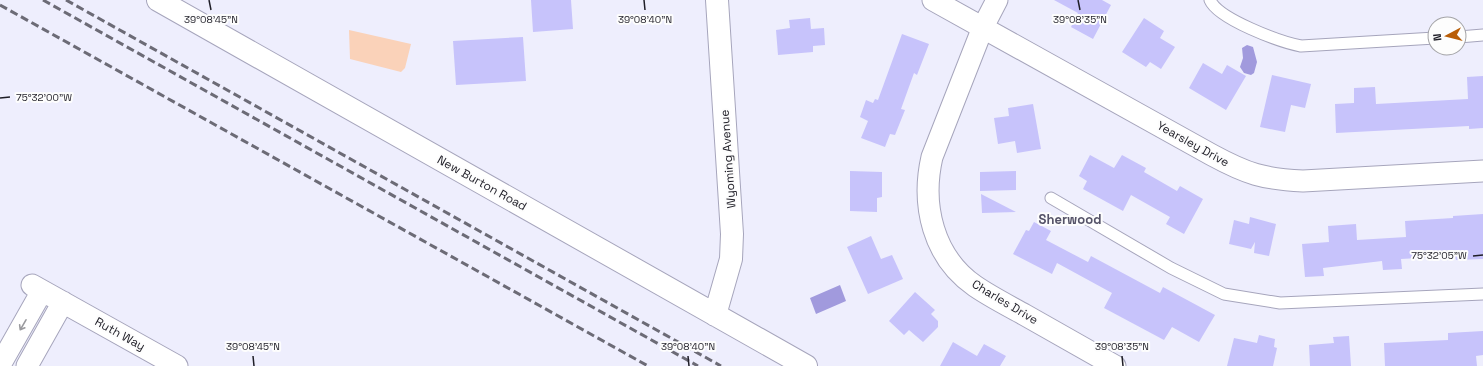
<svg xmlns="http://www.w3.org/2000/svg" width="1483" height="366" viewBox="0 0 1483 366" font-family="'Space Grotesk',sans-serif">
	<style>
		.green { fill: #fad2b9 }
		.water { fill: #a19add }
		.building { fill: #c7c3fb }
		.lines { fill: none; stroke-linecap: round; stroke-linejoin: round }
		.lane-casing { stroke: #a6a5bc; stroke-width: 13 }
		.street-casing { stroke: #a6a5bc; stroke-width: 23 }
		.secondary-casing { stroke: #a6a5bc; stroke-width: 24 }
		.lane { stroke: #fff; stroke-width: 11 }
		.street { stroke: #fff; stroke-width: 21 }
		.secondary { stroke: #fff; stroke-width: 22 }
		.rail { stroke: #6c6b76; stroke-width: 3; stroke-dasharray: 8 4; stroke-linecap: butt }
		.oneway { stroke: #9a9a9e }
		.ticks { fill: none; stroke: #1f1e27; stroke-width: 1.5 }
		.labels { text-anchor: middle; stroke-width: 4; stroke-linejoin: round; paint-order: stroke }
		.street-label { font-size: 12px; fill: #1f1e27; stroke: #fdfdfd }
		.neighbourhood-label { font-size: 13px; font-weight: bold; fill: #555368; stroke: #fdfdfd }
		.ticks-label { font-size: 10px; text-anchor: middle; fill: #1f1e27; stroke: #fdfdfd; stroke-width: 4; stroke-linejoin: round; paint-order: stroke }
	</style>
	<rect width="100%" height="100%" fill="#eeeefd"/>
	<path class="green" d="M349 30 411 44 405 68 401 72 350 59Z"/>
	<path class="water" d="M1247 45 1253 47 1257 62 1254 73 1251 75 1244 73 1240 67 1243 58 1242 48Z
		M840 285 846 301 816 314 810 298Z"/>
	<path class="building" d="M531 0H571L573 29 533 32Z
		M1054 0H1102L1111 5 1093 39 1071 27 1078 13Z
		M810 18 811 29 824 28 825 45 813 46V52L778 55 776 30 790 28 789 20Z
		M1144 18 1164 31 1160 38 1175 47 1161 69 1150 62 1146 67 1122 52Z
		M902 34 929 44 917 75 914 73 901 109 905 110 895 135 890 134 885 147 861 138 868 121 860 117 866 100 873 103 875 99 878 100Z
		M523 37 526 81 456 85 453 41Z
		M1203 63 1222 74 1227 65 1246 76 1226 110 1189 88Z
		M1272 75 1311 84 1305 108 1291 105 1285 132 1260 127Z
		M1483 76V128L1469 129V126L1336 133 1335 104 1354 103V88L1375 87 1376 104 1468 99 1467 77Z
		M1033 104 1041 149 1017 153 1015 141 998 144 994 118 1009 116 1008 108Z
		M1090 155 1114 168 1122 155 1146 168 1144 172 1177 191 1180 186 1203 199 1184 234 1166 224 1170 217 1131 195 1123 211 1083 189 1087 181 1079 176Z
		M850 171 882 172V197L877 198V212L850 211Z
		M1016 171V190L980 191V172Z
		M981 194 1016 212 982 213Z
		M1483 214V259L1456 260 1455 256 1401 259 1402 269 1383 270 1382 261 1323 268 1324 276 1305 277 1302 244 1329 242 1328 226 1356 224 1357 240 1406 237 1405 221 1453 218V216Z
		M1250 217 1276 224 1269 256 1254 253 1255 242 1251 249 1229 244 1234 220 1249 224Z
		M1034 222 1051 231 1046 240 1088 262 1091 256 1160 293 1163 287 1215 315 1199 342 1172 327 1164 340 1104 308 1112 293 1057 263 1052 274 1013 254 1026 230 1029 231Z
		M871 236 881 259 892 255 903 279 868 294 847 247Z
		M915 292 935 310 931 314 938 321V327L923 342 909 330 904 335 889 321Z
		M1483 331V355L1476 356 1477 366H1385L1384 343 1448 340V333Z
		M1259 335 1275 339 1274 347 1277 348 1273 366H1227L1234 338 1257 343Z
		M1349 336 1351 366H1310L1309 345 1334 343 1333 337Z
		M953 342 977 356 984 344 1006 356 1000 366H940Z"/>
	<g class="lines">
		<g class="lane-casing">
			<path id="lane" d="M1210 0C1218 19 1280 42 1301 46L1435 38
				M1459 37 1483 35
				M1051 198 1171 268 1224 294 1280 303 1483 294"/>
		</g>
		<g class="street-casing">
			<path id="street" d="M933 0 1212 155C1247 174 1263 179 1303 181L1483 171
				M997 0 983 27 932 157C921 205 933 257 975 286 991 297 1009 306 1025 315 1055 332 1085 349 1115 366
				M32 285 177 366
				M0 365 42 291
				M27 366 63 302"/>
		</g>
		<g class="secondary-casing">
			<path id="secondary" d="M158 0 806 366
				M715 315 731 259 732 234 717 0"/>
		</g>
		<use href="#lane" class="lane"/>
		<use href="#street" class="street"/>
		<use href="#secondary" class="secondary"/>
		<path class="rail" d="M43 0 698 366
			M66 0 721 366
			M0 5 648 366"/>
	</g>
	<defs><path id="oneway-shaft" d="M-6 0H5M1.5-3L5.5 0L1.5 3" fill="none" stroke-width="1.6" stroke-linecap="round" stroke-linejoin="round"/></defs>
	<use class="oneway" href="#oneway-shaft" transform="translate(23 325) rotate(120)"/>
	<path class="ticks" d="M209 0 211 10M644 0 645 10M1078 0 1080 10M0 98 10 97M1473 256 1483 255M253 356 254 366M688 356 689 366M1122 356 1123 366"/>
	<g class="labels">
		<g class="street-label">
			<text transform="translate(1193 144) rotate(29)" y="4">Yearsley Drive</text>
			<text transform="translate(728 159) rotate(-94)" y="4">Wyoming Avenue</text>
			<text transform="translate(482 183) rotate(29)" y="4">New Burton Road</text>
			<text transform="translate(1005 302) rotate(31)" y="4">Charles Drive</text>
			<text transform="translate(120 334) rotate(29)" y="4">Ruth Way</text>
		</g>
		<g class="neighbourhood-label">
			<text x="1070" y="224">Sherwood</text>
		</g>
	</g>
	<g class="ticks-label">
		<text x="211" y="23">39°08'45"N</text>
		<text x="645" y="23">39°08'40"N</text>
		<text x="1080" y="23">39°08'35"N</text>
		<text x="44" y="101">75°32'00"W</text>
		<text x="1439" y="259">75°32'05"W</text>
		<text x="253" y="350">39°08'45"N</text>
		<text x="688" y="350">39°08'40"N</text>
		<text x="1122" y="350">39°08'35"N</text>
	</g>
	<g transform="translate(1447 36) rotate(263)"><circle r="19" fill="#fdfdfd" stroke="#a4a4a7"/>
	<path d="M0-3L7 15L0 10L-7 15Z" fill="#b95d06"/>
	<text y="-6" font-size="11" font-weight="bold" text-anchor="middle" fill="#1f1e27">N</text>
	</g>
</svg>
